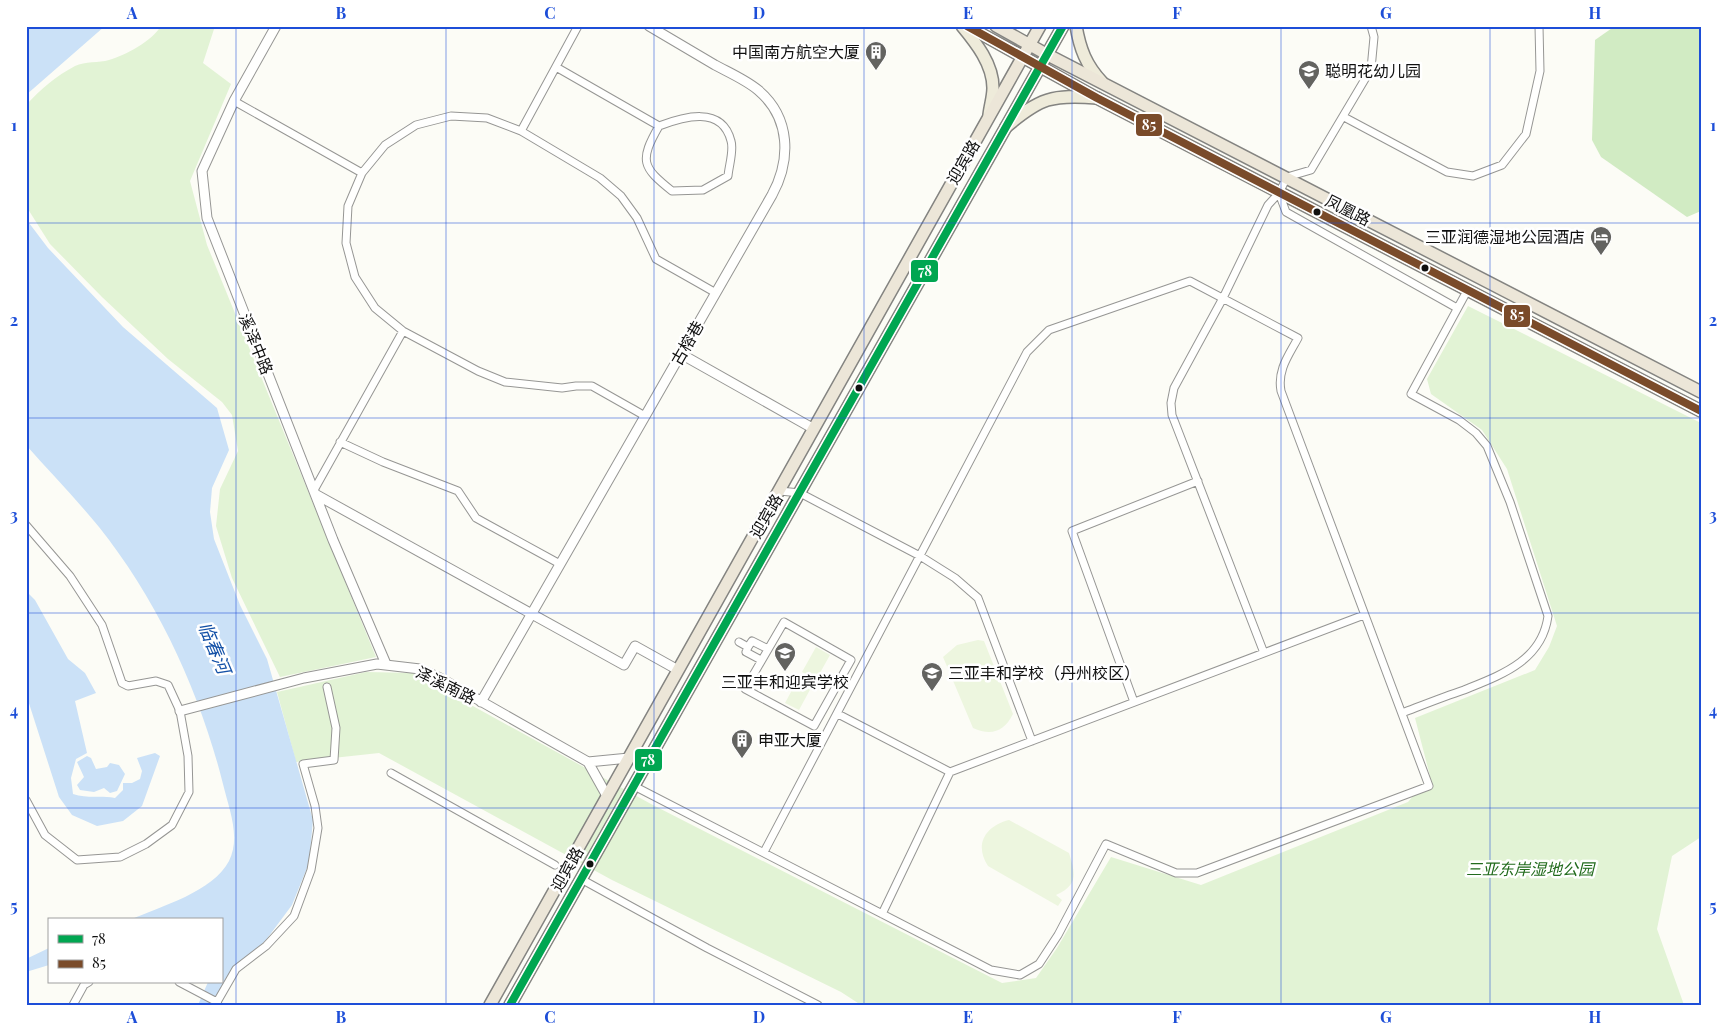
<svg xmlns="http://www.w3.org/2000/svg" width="1727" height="1031" viewBox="0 0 1727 1031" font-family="'Playfair Display','Noto Sans SC',serif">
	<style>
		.green { fill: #e2f3d5 }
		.forest { fill: #d1ebc3 }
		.pitch { fill: #edf6df }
		.water { fill: #cbe1f7 }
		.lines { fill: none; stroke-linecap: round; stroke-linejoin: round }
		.minor-casing { stroke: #969694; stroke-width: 9 }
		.tertiary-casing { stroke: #969694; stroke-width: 11 }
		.primary-casing { stroke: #848481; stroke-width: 14 }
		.trunk-casing { stroke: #848481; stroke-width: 14 }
		.minor { stroke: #fffffe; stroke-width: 7 }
		.tertiary { stroke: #fffffe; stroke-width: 9 }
		.primary { stroke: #eeebda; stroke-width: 11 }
		.trunk { stroke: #ece6d8; stroke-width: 11 }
		.bus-1-casing { stroke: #fff; stroke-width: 11 }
		.bus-2-casing { stroke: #fff; stroke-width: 11 }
		.bus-1 { stroke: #00a651; stroke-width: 8 }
		.bus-2 { stroke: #7a4b2a; stroke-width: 8 }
		.grid { fill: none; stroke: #1d4ed8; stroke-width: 1; stroke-opacity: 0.55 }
		.bus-dot { fill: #101010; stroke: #fff; stroke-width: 2 }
		.labels { text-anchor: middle; stroke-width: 5; stroke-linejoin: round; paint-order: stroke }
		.poi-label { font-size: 16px; fill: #101010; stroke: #fff; text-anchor: start }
		.street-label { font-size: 16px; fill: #101010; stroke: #fff }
		.park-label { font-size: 16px; font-style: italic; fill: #226b1d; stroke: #fff }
		.water-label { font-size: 18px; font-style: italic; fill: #1451a7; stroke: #fff }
		.line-badge { stroke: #fff; stroke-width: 2 }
		.badge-label { font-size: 14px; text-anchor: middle; font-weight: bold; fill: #fff }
		.neatline { fill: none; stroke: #1d4ed8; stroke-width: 2 }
		.grid-label { font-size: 16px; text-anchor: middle; font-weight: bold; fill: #1d4ed8 }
	</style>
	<rect width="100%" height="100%" fill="#fcfcf6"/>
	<path class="green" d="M161 26H215L203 63 231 84 190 181 207 245 376 657 280 677 232 578 216 526 220 489 238 451 232 415 222 402 168 359 102 297 50 244 26 206V105C41 89 56 76 75 66 85 61 99 63 109 60 126 55 152 41 161 26Z
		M1468 306 1701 423V837L1672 856 1657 929 1684 1005H861L841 992 612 880 379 753 296 762 277 692 366 672 413 673 651 804 1002 983 1036 978 1057 948 1111 857 1201 885 1408 802 1430 776 1415 718 1535 670 1549 647 1557 626 1507 469 1482 430 1431 394 1427 379Z"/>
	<path class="forest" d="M1615 26H1701V211L1687 217 1601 157 1592 140 1595 40Z"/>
	<path class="pitch" d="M978 640 984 641 1013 714C1004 732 991 736 973 728L943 657 957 645Z
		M816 647 830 655 816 680 802 672Z
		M798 679 812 686 799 710 785 703Z
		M1009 820 1069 853C1075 873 1079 885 1056 895L1062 900 1058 906 988 866C974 845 985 826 1009 820Z"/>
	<path class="water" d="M26 26H105L26 95Z
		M26 219 48 248 123 327 217 408 229 450 212 488 210 512 214 539 240 605 267 659 313 820 309 863 292 905 266 940 228 975 213 1005H198L208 982H221V920H130C161 906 213 892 229 861 241 837 229 809 223 784 200 692 158 601 99 527 76 499 50 472 26 445Z
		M26 591 35 600 68 659 85 673 96 693 75 701 87 753 76 759 71 778 73 794C88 799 100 795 115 798L123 790V783H132L140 779 142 771 137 758 155 753 160 756 142 806 123 821 97 826 72 815 59 797 26 694Z
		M87 756 91 758 96 769 107 767 110 763 119 765 125 774 117 791 110 793 104 788 94 792 80 790 77 785 84 777 77 762Z
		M49 948V965L26 972V959Z"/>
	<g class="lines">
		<g class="minor-casing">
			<path id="minor" d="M556 67 659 126C683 117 722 105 731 141 734 150 729 165 728 176L703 190 672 191C642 167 639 161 659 126
				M234 101 362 173
				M1344 117 1447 172 1473 176 1502 165 1526 134 1540 71 1539 26
				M521 131 578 26
				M1279 193 1286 212 1457 308
				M645 416 592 386H576L562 388 505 382 478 371 403 331 375 308 355 277 346 243 348 206 362 173 385 145 416 125 451 116 487 118 521 131 600 178 621 196 637 218 656 259 716 293
				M340 442 383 462 458 491 476 518 560 564
				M314 490 403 331
				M780 491 800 493 920 556 955 578 978 598 1032 741
				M26 525 70 576 102 625 122 683 128 686 156 681 168 685 180 711 188 756 189 792 172 825 146 844 120 857 77 860 45 835 26 800
				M784 622 851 660 814 726 745 689Z
				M739 642 748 647 746 652 761 660
				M748 647 752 641 768 649
				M1264 653 1172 415 1171 403 1174 388 1223 298 1268 205 1279 193 1287 177 1311 170 1371 69 1374 37 1371 26
				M1134 702 1072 531 1198 481
				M1402 713C1423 705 1443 697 1464 690 1501 675 1542 661 1548 616L1510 502 1487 446 1476 433 1459 420 1411 394 1467 291
				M838 714 950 772
				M391 773 555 865
				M634 786 991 970 1020 975 1039 964 1058 935 1106 844 1176 873H1197L1429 786 1281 391C1277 370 1289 355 1298 338L1190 281 1049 330 1027 352 764 852
				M581 879 707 948 818 1005
				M882 914 950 772 1364 615
				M179 982 217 1002
				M73 1005 84 985 89 982
				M218 1005 217 1002 236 969 266 946 294 916 311 870 318 828 315 806 303 764 334 760 336 728 327 687"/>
		</g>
		<g class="tertiary-casing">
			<path id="tertiary" d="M276 26 234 101 202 171 207 218 333 540 386 664
				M681 354 814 429
				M315 494 624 665 635 646 678 670
				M481 702 772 195C791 160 791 118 758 90 746 80 730 73 715 65 693 52 671 39 649 26
				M180 711 304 678 377 664 420 669 440 678 588 762
				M607 796 588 762 629 758"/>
		</g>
		<g class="primary-casing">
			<path id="primary" d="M962 26C976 43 993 64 993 88 993 97 990 106 989 115
				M1076 26C1080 49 1086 65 1102 82
				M1006 127C1040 98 1052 94 1097 98"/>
		</g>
		<g class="trunk-casing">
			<path id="trunk" d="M967 26 1097 98 1701 411
				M996 26 1048 55 1701 392
				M490 1005 1040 26
				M510 1005 1063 26"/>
		</g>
		<use href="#minor" class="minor"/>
		<use href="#tertiary" class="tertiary"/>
		<use href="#primary" class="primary"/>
		<use href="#trunk" class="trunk"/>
		<g class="bus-1-casing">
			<path id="bus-1" d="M510 1005 1063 26"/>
		</g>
		<g class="bus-2-casing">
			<path id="bus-2" d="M967 26 1097 98 1701 411"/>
		</g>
		<use href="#bus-1" class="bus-1"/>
		<use href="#bus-2" class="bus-2"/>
	</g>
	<path class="grid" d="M236 26V1005M446 26V1005M654 26V1005M864 26V1005M1072 26V1005M1281 26V1005M1490 26V1005M26 223H1701M26 418H1701M26 613H1701M26 808H1701"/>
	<defs>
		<g id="building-pin" transform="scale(1.125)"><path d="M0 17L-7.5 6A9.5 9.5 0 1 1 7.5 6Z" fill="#636360" stroke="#fff"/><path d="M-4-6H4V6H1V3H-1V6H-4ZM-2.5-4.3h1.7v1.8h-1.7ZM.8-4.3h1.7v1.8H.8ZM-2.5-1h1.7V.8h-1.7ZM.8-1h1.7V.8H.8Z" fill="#fff"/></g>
		<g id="school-pin" transform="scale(1.125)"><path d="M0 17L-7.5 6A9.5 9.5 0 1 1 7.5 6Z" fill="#636360" stroke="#fff"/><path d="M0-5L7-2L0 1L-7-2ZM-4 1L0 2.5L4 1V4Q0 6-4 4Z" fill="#fff"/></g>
		<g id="hotel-pin" transform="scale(1.125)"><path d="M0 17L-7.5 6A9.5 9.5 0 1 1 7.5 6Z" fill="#636360" stroke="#fff"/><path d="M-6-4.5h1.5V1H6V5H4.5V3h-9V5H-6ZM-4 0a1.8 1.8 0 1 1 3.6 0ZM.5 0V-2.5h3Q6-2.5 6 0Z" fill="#fff"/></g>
	</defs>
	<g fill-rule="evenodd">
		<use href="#building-pin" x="876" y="52"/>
		<use href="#school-pin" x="1309" y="71"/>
		<use href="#hotel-pin" x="1601" y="237"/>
		<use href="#school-pin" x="785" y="653"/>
		<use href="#school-pin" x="932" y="673"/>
		<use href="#building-pin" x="742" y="740"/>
	</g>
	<g class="bus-dot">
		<circle cx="1317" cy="212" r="4.5"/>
		<circle cx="1425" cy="268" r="4.5"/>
		<circle cx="859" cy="388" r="4.5"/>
		<circle cx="590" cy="864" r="4.5"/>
	</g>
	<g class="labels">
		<g class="poi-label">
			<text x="860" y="58" text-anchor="end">中国南方航空大厦</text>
			<text x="1325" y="77">聪明花幼儿园</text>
			<text x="1585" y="243" text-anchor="end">三亚润德湿地公园酒店</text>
			<text x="948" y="679">三亚丰和学校（丹州校区）</text>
			<text x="785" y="688" text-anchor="middle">三亚丰和迎宾学校</text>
			<text x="758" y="746">申亚大厦</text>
		</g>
		<g class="street-label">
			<text transform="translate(963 162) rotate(-60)" y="6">迎宾路</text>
			<text transform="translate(1348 210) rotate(27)" y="6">凤凰路</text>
			<text transform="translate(687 343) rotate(-60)" y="6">古榕巷</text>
			<text transform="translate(256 344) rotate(68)" y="6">溪泽中路</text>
			<text transform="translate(766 516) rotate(-60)" y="6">迎宾路</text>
			<text transform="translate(446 685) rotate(26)" y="6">泽溪南路</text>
			<text transform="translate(567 869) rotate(-61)" y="6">迎宾路</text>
		</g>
		<g class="park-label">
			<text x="1530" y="875">三亚东岸湿地公园</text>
		</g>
		<g class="water-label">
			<text transform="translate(214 648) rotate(67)" y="6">临春河</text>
		</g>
	</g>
	<g class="line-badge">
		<rect x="1135" y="113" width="28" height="24" rx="5" fill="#7a4b2a"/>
		<rect x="910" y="259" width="29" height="24" rx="5" fill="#00a651"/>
		<rect x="1503" y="304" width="28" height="24" rx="5" fill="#7a4b2a"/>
		<rect x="634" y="748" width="29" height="24" rx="5" fill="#00a651"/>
	</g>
	<g class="badge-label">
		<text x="1149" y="130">85</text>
		<text x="925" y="276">78</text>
		<text x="1517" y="320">85</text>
		<text x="648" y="765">78</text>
	</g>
	<rect width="1727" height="1031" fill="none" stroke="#ffffff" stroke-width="55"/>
	<rect x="48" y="918" width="175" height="65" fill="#ffffff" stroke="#9f9f9f"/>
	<rect x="58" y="935" width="25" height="8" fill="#00a651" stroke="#9f9f9f"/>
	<text x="92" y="944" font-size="15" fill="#101010">78</text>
	<rect x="58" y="960" width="25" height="8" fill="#7a4b2a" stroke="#9f9f9f"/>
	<text x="92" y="968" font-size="15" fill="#101010">85</text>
	<rect x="28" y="28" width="1672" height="976" class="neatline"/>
	<g class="grid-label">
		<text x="132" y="19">A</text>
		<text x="341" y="19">B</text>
		<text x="550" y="19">C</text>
		<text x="759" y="19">D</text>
		<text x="968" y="19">E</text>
		<text x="1177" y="19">F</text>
		<text x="1386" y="19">G</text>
		<text x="1595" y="19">H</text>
		<text x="14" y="131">1</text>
		<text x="1713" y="131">1</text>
		<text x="14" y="326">2</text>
		<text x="1713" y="326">2</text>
		<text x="14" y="521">3</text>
		<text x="1713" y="521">3</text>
		<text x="14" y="716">4</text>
		<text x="1713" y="716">4</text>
		<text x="14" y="912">5</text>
		<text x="1713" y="912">5</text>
		<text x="132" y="1023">A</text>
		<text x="341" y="1023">B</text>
		<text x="550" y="1023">C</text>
		<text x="759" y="1023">D</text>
		<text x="968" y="1023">E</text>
		<text x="1177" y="1023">F</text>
		<text x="1386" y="1023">G</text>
		<text x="1595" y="1023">H</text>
	</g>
</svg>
